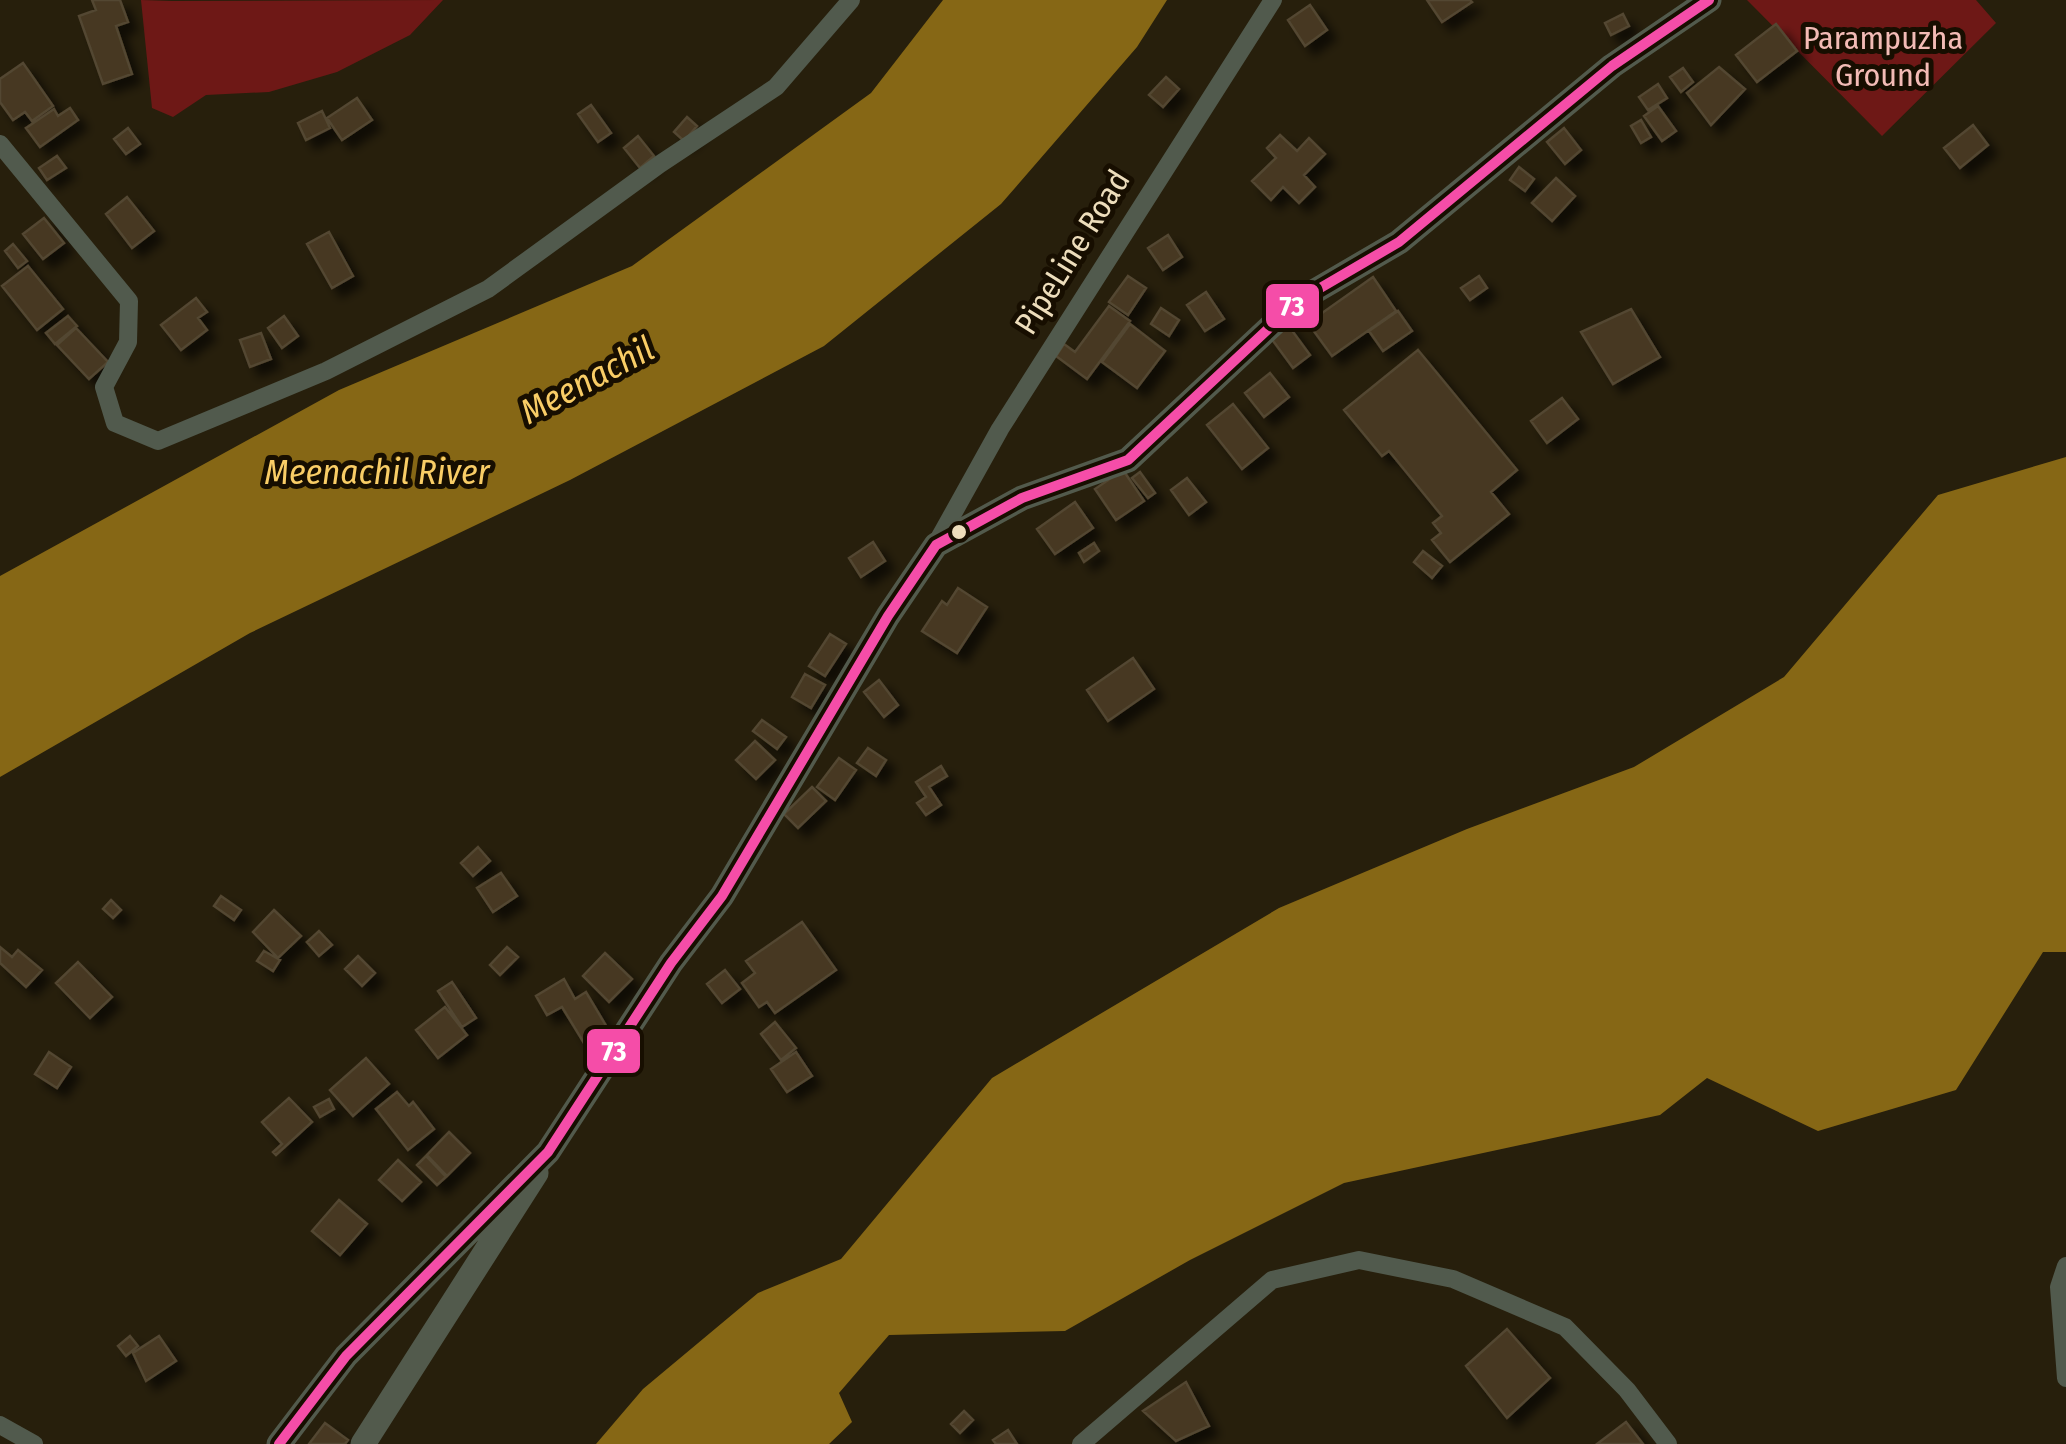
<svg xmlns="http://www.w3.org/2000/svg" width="2066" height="1444" viewBox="0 0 2066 1444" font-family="'Fira Sans Condensed',sans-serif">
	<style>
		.green { fill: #6e1816 }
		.water { fill: #866715 }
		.building { fill: #463922; stroke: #534631; stroke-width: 2.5; filter: url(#shadow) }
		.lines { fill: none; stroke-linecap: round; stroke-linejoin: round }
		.street { stroke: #515a4d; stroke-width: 18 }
		.secondary { stroke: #525a4c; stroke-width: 25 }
		.bus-1-casing { stroke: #170e00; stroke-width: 18 }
		.bus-1 { stroke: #f54da8; stroke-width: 10 }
		.bus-dot { fill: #edddbb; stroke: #170e00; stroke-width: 4 }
		.labels { text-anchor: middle; stroke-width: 10; stroke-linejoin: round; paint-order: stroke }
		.park-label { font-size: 32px; fill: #f3bbb5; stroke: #170e00 }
		.street-label { font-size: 32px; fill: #edddbb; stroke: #170e00 }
		.water-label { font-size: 35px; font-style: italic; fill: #f9cd66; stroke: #170e00 }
		.line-badge { stroke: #170e00; stroke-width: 4 }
		.badge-label { font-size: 28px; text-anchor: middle; font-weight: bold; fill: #fff }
	</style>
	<defs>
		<filter id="shadow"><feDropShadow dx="9" dy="9" stdDeviation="5" flood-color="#0009"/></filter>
	</defs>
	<rect width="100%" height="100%" fill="#271f0c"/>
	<path class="green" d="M141 0 172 1 443 0 410 35 337 72 269 92 206 95 173 117 152 108Z
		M1747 0H1976L1996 23 1882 136Z"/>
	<path class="water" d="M943 0H1167L1137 47 1001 204 824 346 570 480 250 633 0 777V576L339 390 632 266 871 93Z
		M2066 457V952H2043L1956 1090 1818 1131 1707 1078 1660 1115 1344 1183 1190 1260 1065 1331 889 1335 839 1393 852 1422 829 1444H596L643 1389 758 1293 841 1259 992 1078 1279 908 1467 829 1634 767 1784 677 1938 495Z"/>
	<path class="building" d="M92 0H120L128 22 116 26 132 74 103 84 79 16 96 10Z
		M1427 0H1470L1472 2 1442 22Z
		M1310 5 1327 30 1305 46 1288 20Z
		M1623 14 1629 26 1611 35 1605 23Z
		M1776 24 1797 51 1757 82 1736 55Z
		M23 63 53 106 32 121 25 112 13 120 0 102V79Z
		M1719 67 1745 89 1711 125 1687 93Z
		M1683 68 1693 82 1681 92 1670 77Z
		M1166 77 1179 89 1163 107 1149 95Z
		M1658 84 1667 98 1648 110 1639 97Z
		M357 98 372 120 342 140 327 118Z
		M591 105 611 133 598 142 578 114Z
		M1658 106 1676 131 1662 141 1644 116Z
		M70 108 78 120 40 147 26 128 54 109 58 116Z
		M322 111 330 128 306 140 298 123Z
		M687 117 697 126 684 141 674 132Z
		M1641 120 1651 137 1641 143 1631 126Z
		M1973 125 1988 145 1960 168 1944 148Z
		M128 128 140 144 126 154 114 139Z
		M1564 128 1581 150 1565 164 1547 142Z
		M1280 135 1297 151 1309 138 1325 154 1304 175 1315 187 1299 203 1283 187 1271 200 1252 181 1276 158 1267 148Z
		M638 136 654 156 640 168 624 148Z
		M57 156 66 168 47 180 39 168Z
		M1519 167 1534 179 1525 191 1510 180Z
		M1556 178 1575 196 1552 221 1532 203Z
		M127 197 154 231 132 248 106 214Z
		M44 218 64 243 43 259 23 234Z
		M329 232 353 276 332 288 307 244Z
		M1168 235 1182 257 1163 270 1148 248Z
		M13 244 27 261 18 268 5 251Z
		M28 266 63 309 37 330 2 286Z
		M1128 276 1146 288 1128 315 1109 302Z
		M1479 276 1487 288 1470 300 1461 288Z
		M1373 277 1396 311 1332 356 1308 323Z
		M1206 292 1224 319 1205 331 1187 305Z
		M196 298 207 312 198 318 207 330 181 350 161 325Z
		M1109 306 1130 321 1087 379 1056 356 1064 344 1075 352Z
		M1161 308 1179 320 1169 336 1151 324Z
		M1631 309 1660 357 1613 384 1581 332Z
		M1398 311 1412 331 1383 351 1369 331Z
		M68 316 77 326 55 344 46 333Z
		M284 316 298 336 282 348 268 328Z
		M1285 321 1310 355 1293 368 1268 334Z
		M1130 324 1165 351 1137 388 1102 362Z
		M76 328 108 362 89 379 57 345Z
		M261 333 271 359 250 367 240 340Z
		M1418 350 1517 470 1491 492 1509 514 1450 562 1432 540 1441 533 1433 523 1442 516 1389 451 1382 456 1344 410Z
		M1270 373 1289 397 1264 417 1245 393Z
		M1562 398 1578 419 1547 443 1531 421Z
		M1233 404 1268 448 1242 469 1207 425Z
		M1123 470 1144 501 1116 520 1095 489Z
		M1140 472 1155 493 1148 498 1132 478Z
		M1187 478 1206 502 1189 515 1171 490Z
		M1075 502 1093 528 1055 554 1037 529Z
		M873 542 885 561 861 577 849 558Z
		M1094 543 1099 551 1084 562 1079 553Z
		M1423 551 1442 566 1432 578 1414 562Z
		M958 588 987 607 957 653 922 631 942 601 947 605Z
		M830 634 846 644 825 676 809 666Z
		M1133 658 1154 689 1108 721 1087 690Z
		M805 674 825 685 811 708 792 697Z
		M879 680 898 705 884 717 864 692Z
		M762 720 786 737 777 749 753 731Z
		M755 741 775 760 756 779 736 760Z
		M868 748 886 760 876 776 857 763Z
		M839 758 856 770 835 800 817 787Z
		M941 766 947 776 929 787 941 805 926 815 917 803 926 797 916 782Z
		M812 787 826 801 798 828 784 814Z
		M478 847 490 861 473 876 461 863Z
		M501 873 517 896 493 912 477 888Z
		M221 896 241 910 234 920 214 906Z
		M111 900 121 910 113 918 103 909Z
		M274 910 301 936 278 958 253 932Z
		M802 922 836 970 775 1013 767 1002 759 1007 742 983 755 973 746 961Z
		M319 931 332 945 319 956 307 942Z
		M0 947 12 957 18 950 42 970 26 987 0 963Z
		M507 947 518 957 500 975 490 965Z
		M264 951 280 960 273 971 257 961Z
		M605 953 632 979 609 1002 583 976Z
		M358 956 375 973 362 986 345 969Z
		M78 962 112 997 90 1018 56 983Z
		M725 970 740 989 722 1003 707 984Z
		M564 979 575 999 586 992 611 1034 587 1048 562 1007 547 1015 536 996Z
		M452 982 476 1018 462 1027 438 991Z
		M445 1007 467 1035 438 1058 416 1030Z
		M775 1022 796 1048 781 1060 761 1034Z
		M49 1052 71 1067 57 1088 35 1074Z
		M796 1052 812 1076 787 1092 771 1069Z
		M366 1058 389 1084 353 1116 330 1090Z
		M397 1092 409 1106 413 1102 434 1129 408 1150 376 1109Z
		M289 1098 312 1122 276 1155 273 1152 282 1144 262 1122Z
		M329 1099 334 1109 320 1117 314 1107Z
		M449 1132 470 1153 447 1176 427 1155Z
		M426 1156 446 1177 437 1185 417 1165Z
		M398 1160 421 1182 402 1201 379 1180Z
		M339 1200 367 1224 340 1255 312 1231Z
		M1507 1329 1550 1378 1507 1418 1466 1366Z
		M130 1336 138 1346 126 1356 118 1346Z
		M159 1336 176 1361 146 1381 133 1353Z
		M1186 1382 1209 1426 1176 1441 1143 1411Z
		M964 1411 973 1420 960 1433 951 1424Z
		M1626 1422 1643 1444H1597Z
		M325 1423 348 1440 345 1444H309Z
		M1008 1430 1017 1444H996L993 1440Z"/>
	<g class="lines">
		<path class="street" d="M0 144 129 301 128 342 104 387 115 423 158 441 326 371 488 289 660 164 776 87 851 0
			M936 544 1000 429 1273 0
			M2066 1266 2059 1287 2066 1378
			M0 1425 34 1444
			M1081 1444 1272 1280 1359 1260 1453 1279 1565 1327 1627 1390 1668 1444"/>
		<path class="secondary" d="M279 1444 346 1356 548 1152 671 963 722 896 888 616 936 545 1022 498 1128 460 1298 301 1399 242 1612 66 1709 0
			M363 1444 536 1173"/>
		<g class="bus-1-casing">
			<path id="bus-1" d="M279 1444 346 1356 548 1152 671 963 722 896 888 616 936 545 1022 498 1128 460 1298 301 1399 242 1612 66 1709 0"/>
		</g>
		<use href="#bus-1" class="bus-1"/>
	</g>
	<circle class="bus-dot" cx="959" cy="532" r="9"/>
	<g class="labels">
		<g class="park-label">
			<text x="1883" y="49">Parampuzha<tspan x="1883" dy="37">Ground</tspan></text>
		</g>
		<g class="street-label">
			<text transform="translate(1072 252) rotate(-58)" y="11">PipeLine Road</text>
		</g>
		<g class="water-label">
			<text transform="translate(587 380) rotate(-28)" y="12">Meenachil</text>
			<text x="377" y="484">Meenachil River</text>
		</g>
	</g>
	<g class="line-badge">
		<rect x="1264" y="282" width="57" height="48" rx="10" fill="#f54da8"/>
		<rect x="585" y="1027" width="57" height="48" rx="10" fill="#f54da8"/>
	</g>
	<g class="badge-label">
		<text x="1292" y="316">73</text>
		<text x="614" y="1061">73</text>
	</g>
</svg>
